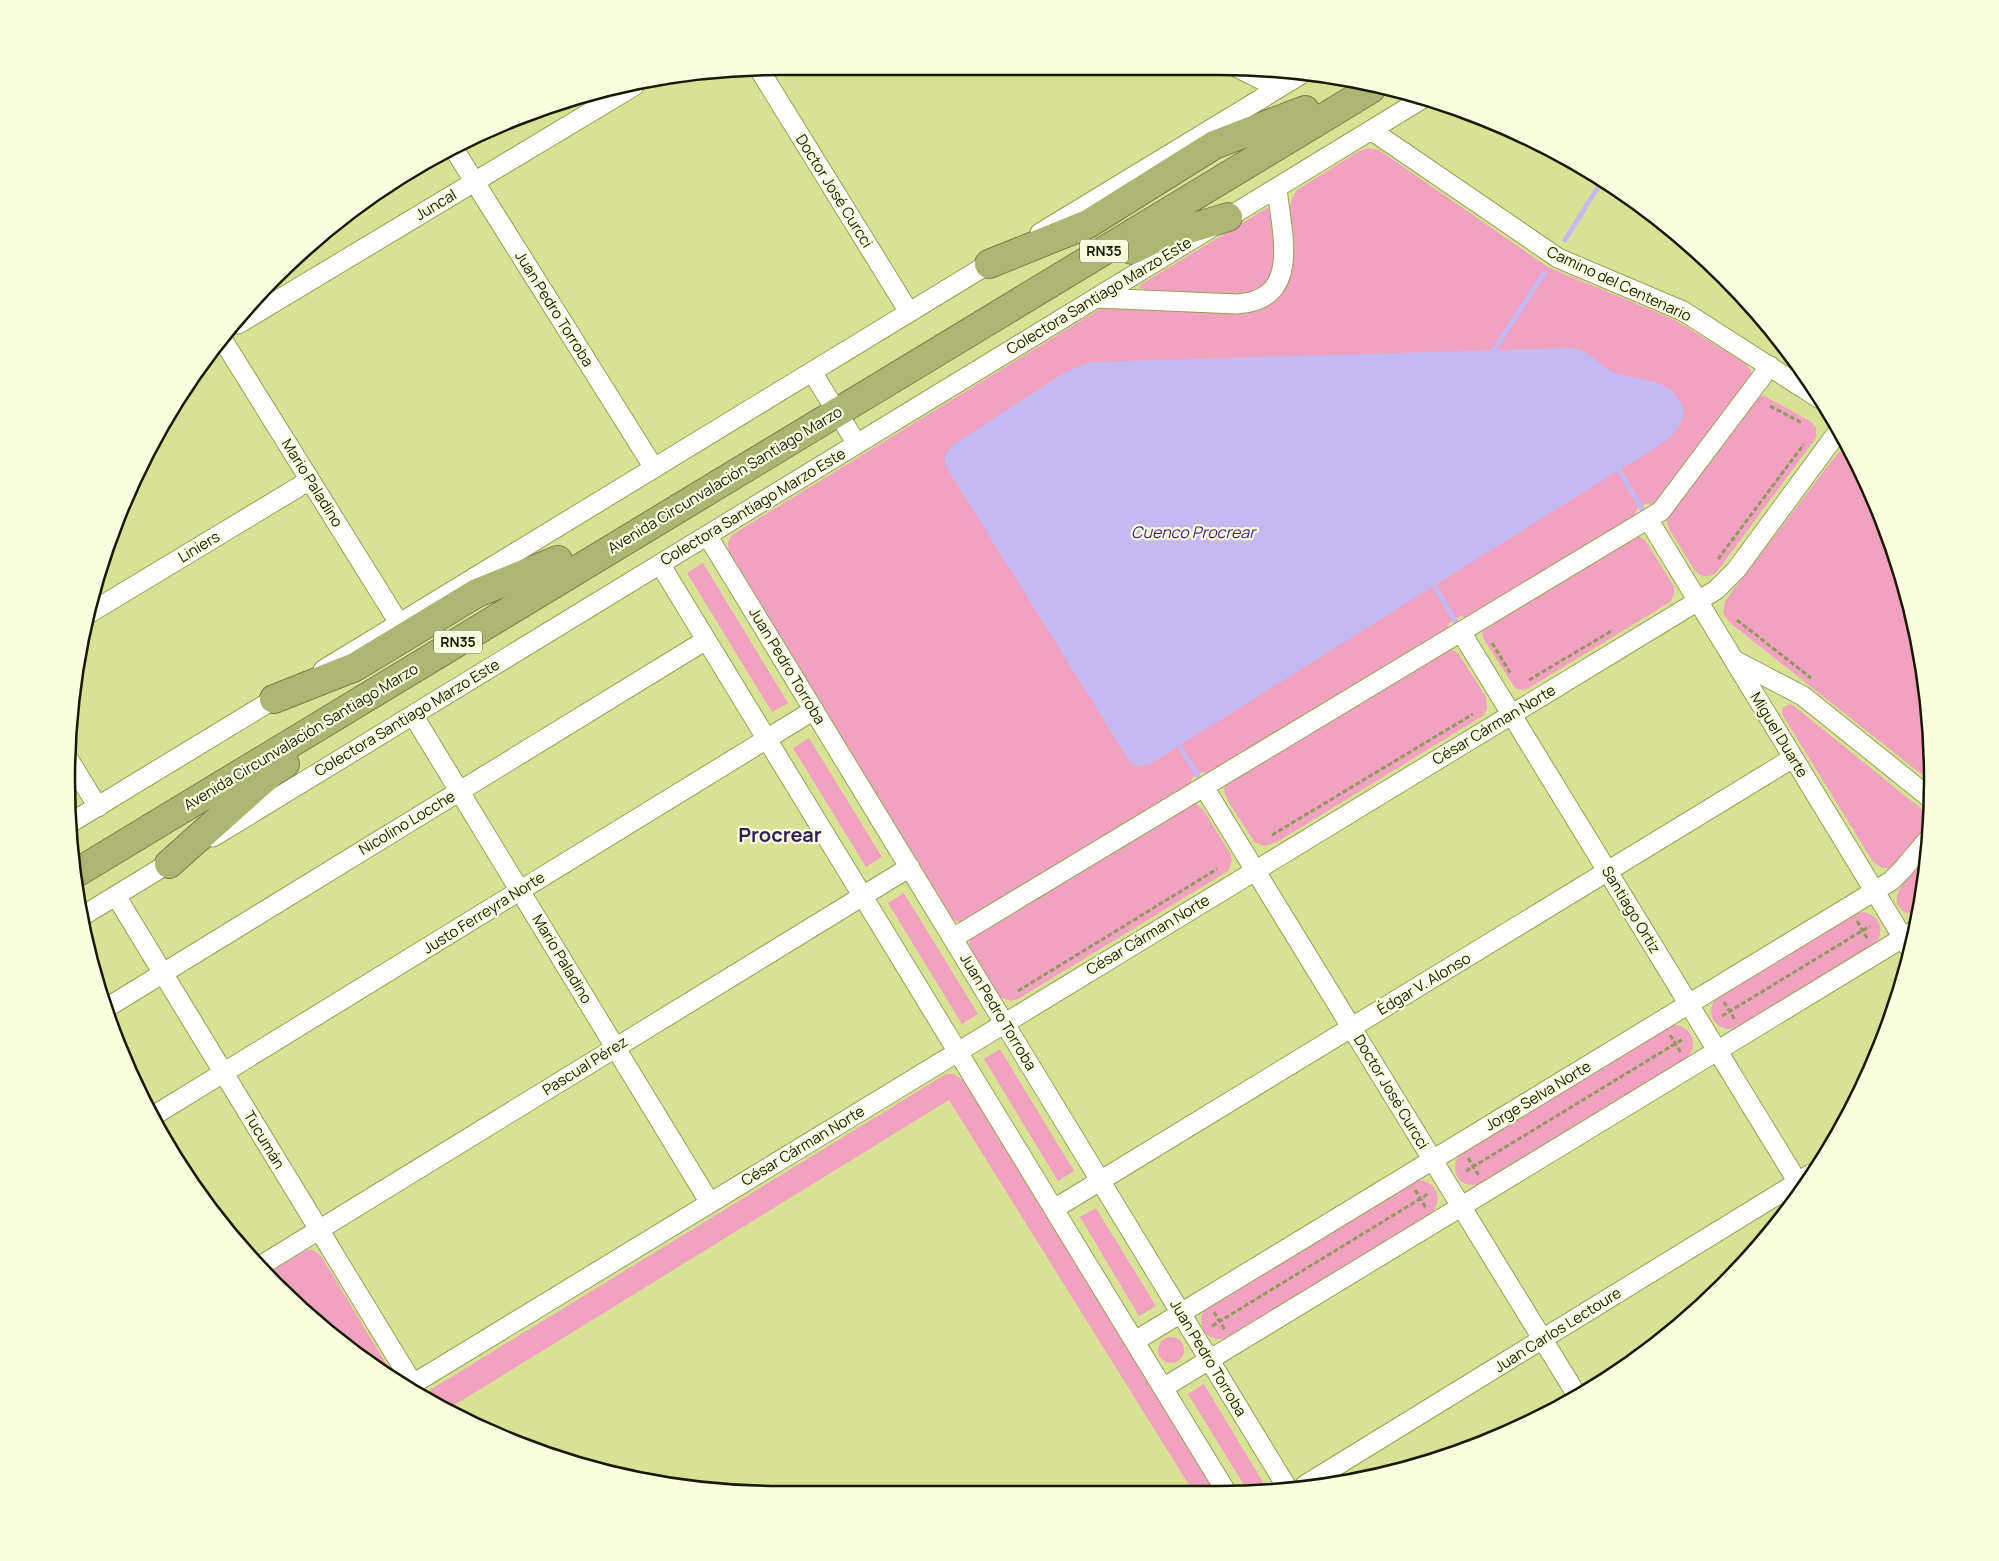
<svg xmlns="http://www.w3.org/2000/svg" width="1999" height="1561" viewBox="0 0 1999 1561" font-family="Manrope,sans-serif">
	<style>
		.green { fill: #f2a2c1 }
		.water { fill: #c5b9f1 }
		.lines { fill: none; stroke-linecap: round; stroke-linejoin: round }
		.stream { stroke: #c5b9f1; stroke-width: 5 }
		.minor-casing { stroke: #97a053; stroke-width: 21 }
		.highway-casing { stroke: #797f4a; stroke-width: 30 }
		.path { stroke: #92995e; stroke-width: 3; stroke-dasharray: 5 2.5; stroke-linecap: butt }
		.minor { stroke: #fff; stroke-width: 19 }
		.highway { stroke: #adb572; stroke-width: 28 }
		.labels { text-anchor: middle; stroke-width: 4.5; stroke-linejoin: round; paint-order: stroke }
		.shield { fill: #faffe0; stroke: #5c5f43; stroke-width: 1 }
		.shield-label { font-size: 14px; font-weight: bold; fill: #181a00 }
		.street-label { font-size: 15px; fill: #181a00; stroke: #faffe0 }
		.water-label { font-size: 16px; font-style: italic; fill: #451c86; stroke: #faffe0 }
		.district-label { font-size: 20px; font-weight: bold; fill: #311e58; stroke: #faffe0 }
		.rim { fill: none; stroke: #181a00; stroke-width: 2.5 }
	</style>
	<rect width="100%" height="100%" fill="#d8e294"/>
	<path class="green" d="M1368 148 1379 150 1548 267 1675 320 1746 364 1751 370 1752 377 1659 505 1645 504 1637 509 1633 520 1471 619 1461 616 1449 623 1447 633 1213 775 1202 772 1192 778 1190 789 963 923 956 921 950 916 730 553C726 545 728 538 735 533L1100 309 1152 292 1140 288V285L1267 208 1269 209 1273 239 1290 234C1289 219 1287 203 1297 190L1359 151Z
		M1764 396 1810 421 1816 427V438L1716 573C1708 578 1701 577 1695 571L1669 529 1666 518 1756 397Z
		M1847 445 1895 551 1927 687 1930 781 1729 622 1723 613 1725 601 1837 454Z
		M1638 536 1645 540 1674 587V595L1670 602 1529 688 1522 690 1515 688 1483 638 1482 630Z
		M703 563 788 703 772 712 687 573Z
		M1448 648 1458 653 1486 697 1487 708 1484 715 1277 842 1265 846 1255 843 1228 801 1224 790 1226 782Z
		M1790 704 1794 706 1925 812 1928 819 1926 826 1896 863 1889 868H1882L1873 862 1782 714 1783 707Z
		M809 738 882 857 866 867 793 748Z
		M1190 803 1198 805 1204 811 1230 853 1232 861 1228 871 1018 999 1011 1001 1000 997 972 951 969 943 971 936Z
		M1926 857 1917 913C1912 914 1906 914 1902 910 1884 896 1917 868 1926 857Z
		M904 893 978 1014 962 1024 888 903Z
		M1862 912C1881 914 1887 934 1872 946L1737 1028C1716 1034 1703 1013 1717 997L1856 913Z
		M1678 1025C1695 1031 1698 1048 1685 1060L1483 1183C1462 1191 1448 1174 1459 1155L1669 1026Z
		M1000 1049 1074 1171 1058 1181 984 1059Z
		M946 1074H954L964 1081 1216 1493H1194L949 1100 448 1409 422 1395Z
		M1420 1180C1439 1183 1443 1202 1430 1215L1226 1338C1208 1343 1194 1326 1205 1309L1414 1181Z
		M1096 1208 1156 1306 1139 1316 1080 1217Z
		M306 1250H313L321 1256 390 1370 391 1378 383 1374 275 1285 267 1274Z
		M1158 1350a13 13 0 1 1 26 0a13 13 0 1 1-26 0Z
		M1204 1384 1264 1484 1249 1493 1188 1394Z"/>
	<path class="water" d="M1573 348C1592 351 1601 369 1619 374 1635 379 1653 379 1667 388 1675 392 1681 400 1683 409 1687 437 1639 457 1619 470L1150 764C1142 767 1136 767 1130 762L945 465V454L954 444 1067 371 1091 362Z"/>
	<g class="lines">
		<path class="stream" d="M1565 240 1598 187
			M1494 350 1544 273
			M1619 470 1646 516
			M1434 585 1460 629
			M1179 745 1203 784"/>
		<g class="minor-casing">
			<path id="minor" d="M1238 68 1278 88
				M759 69 909 312
				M1371 130 1558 258 1683 311 1820 399
				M454 149 654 468
				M1040 233 1300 75
				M1097 298 1237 304C1303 300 1281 232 1277 188
				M238 324 634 86
				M224 342 399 623
				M812 372 857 444
				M1648 519 1911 951
				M707 535 1288 1489
				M660 564 1227 1493
				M88 614 310 480
				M1461 632 1802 1189
				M1734 660 1803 696 1930 798
				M323 670 1000 257
				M413 715 710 1203
				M69 760 98 807
				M1204 787 1578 1397
				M72 822 284 693
				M213 837 1422 99
				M116 896 413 1384
				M84 915 179 857
				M953 938 1661 511 1770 366
				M108 1007 706 640
				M153 1116 814 710
				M1054 1209 1793 758
				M260 1266 910 867
				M1135 1341 1891 881 1903 869 1930 837
				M408 1387 1716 590 1736 570 1840 429
				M1163 1388 1914 931
				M1305 1485 1811 1174"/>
		</g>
		<g class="highway-casing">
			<path id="highway" d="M1132 250 1152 240 1228 217
				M989 264 1088 224 1214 145 1305 110
				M274 699 355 667 477 593 558 560
				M169 864 272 772 285 764
				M78 872 1371 89"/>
		</g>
		<path class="path" d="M1770 406 1802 423
			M1718 559 1804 444
			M1737 620 1811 678
			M1492 643 1511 674
			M1529 680 1613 630
			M1272 835 1473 714
			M1857 921 1868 940
			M1018 991 1217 869
			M1724 1002 1735 1020
			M1722 1016 1870 926
			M1670 1035 1681 1053
			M1468 1158 1479 1176
			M1466 1171 1683 1039
			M1415 1190 1426 1208
			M1214 1312 1225 1330
			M1212 1326 1428 1194"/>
		<use href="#minor" class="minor"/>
		<use href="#highway" class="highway"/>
	</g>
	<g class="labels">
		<g class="shield">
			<rect x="1080" y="239.5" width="48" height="23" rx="4"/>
			<rect x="434" y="630.5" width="48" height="23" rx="4"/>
		</g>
		<g class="shield-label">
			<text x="1104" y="256">RN35</text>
			<text x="458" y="647">RN35</text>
		</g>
		<g class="street-label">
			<text transform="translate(834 191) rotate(58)" y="5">Doctor José Curcci</text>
			<text transform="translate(436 205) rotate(-31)" y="5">Juncal</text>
			<text transform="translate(1619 284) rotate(25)" y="5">Camino del Centenario</text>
			<text transform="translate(1099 296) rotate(-31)" y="5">Colectora Santiago Marzo Este</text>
			<text transform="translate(554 309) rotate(58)" y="5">Juan Pedro Torroba</text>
			<text transform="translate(725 480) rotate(-31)" y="5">Avenida Circunvalación Santiago Marzo</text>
			<text transform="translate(312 483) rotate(58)" y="5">Mario Paladino</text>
			<text transform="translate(753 507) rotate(-31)" y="5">Colectora Santiago Marzo Este</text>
			<text transform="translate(199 547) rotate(-31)" y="5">Liniers</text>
			<text transform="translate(787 666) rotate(59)" y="5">Juan Pedro Torroba</text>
			<text transform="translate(407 718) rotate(-31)" y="5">Colectora Santiago Marzo Este</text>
			<text transform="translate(1494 725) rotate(-31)" y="5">César Cárman Norte</text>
			<text transform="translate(1779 735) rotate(59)" y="5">Miguel Duarte</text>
			<text transform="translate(301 737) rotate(-31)" y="5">Avenida Circunvalación Santiago Marzo</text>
			<text transform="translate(407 823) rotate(-31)" y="5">Nicolino Locche</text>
			<text transform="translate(1631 910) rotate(59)" y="5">Santiago Ortiz</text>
			<text transform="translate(484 913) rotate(-32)" y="5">Justo Ferreyra Norte</text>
			<text transform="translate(1148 935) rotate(-31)" y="5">César Cárman Norte</text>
			<text transform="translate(562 959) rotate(59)" y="5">Mario Paladino</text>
			<text transform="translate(1424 984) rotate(-31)" y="5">Édgar V. Alonso</text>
			<text transform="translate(998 1012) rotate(59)" y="5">Juan Pedro Torroba</text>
			<text transform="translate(585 1066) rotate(-32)" y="5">Pascual Pérez</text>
			<text transform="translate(1391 1092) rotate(59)" y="5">Doctor José Curcci</text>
			<text transform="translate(1538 1096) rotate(-31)" y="5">Jorge Selva Norte</text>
			<text transform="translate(264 1140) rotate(59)" y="5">Tucumán</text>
			<text transform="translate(803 1146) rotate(-31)" y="5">César Cárman Norte</text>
			<text transform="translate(1558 1330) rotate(-32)" y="5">Juan Carlos Lectoure</text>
			<text transform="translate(1208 1358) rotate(59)" y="5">Juan Pedro Torroba</text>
		</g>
		<g class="water-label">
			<text x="1193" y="538">Cuenco Procrear</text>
		</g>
		<g class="district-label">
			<text x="780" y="842">Procrear</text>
		</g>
	</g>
	<path d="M0 0H1999V1561H0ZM780 75H1219A705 705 0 0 1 1924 780V781A705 705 0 0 1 1219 1486H780A705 705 0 0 1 75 781V780A705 705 0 0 1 780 75Z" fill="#faffe0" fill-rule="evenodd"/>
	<path class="rim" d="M780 75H1219A705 705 0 0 1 1924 780V781A705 705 0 0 1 1219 1486H780A705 705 0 0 1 75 781V780A705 705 0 0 1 780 75Z"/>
</svg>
